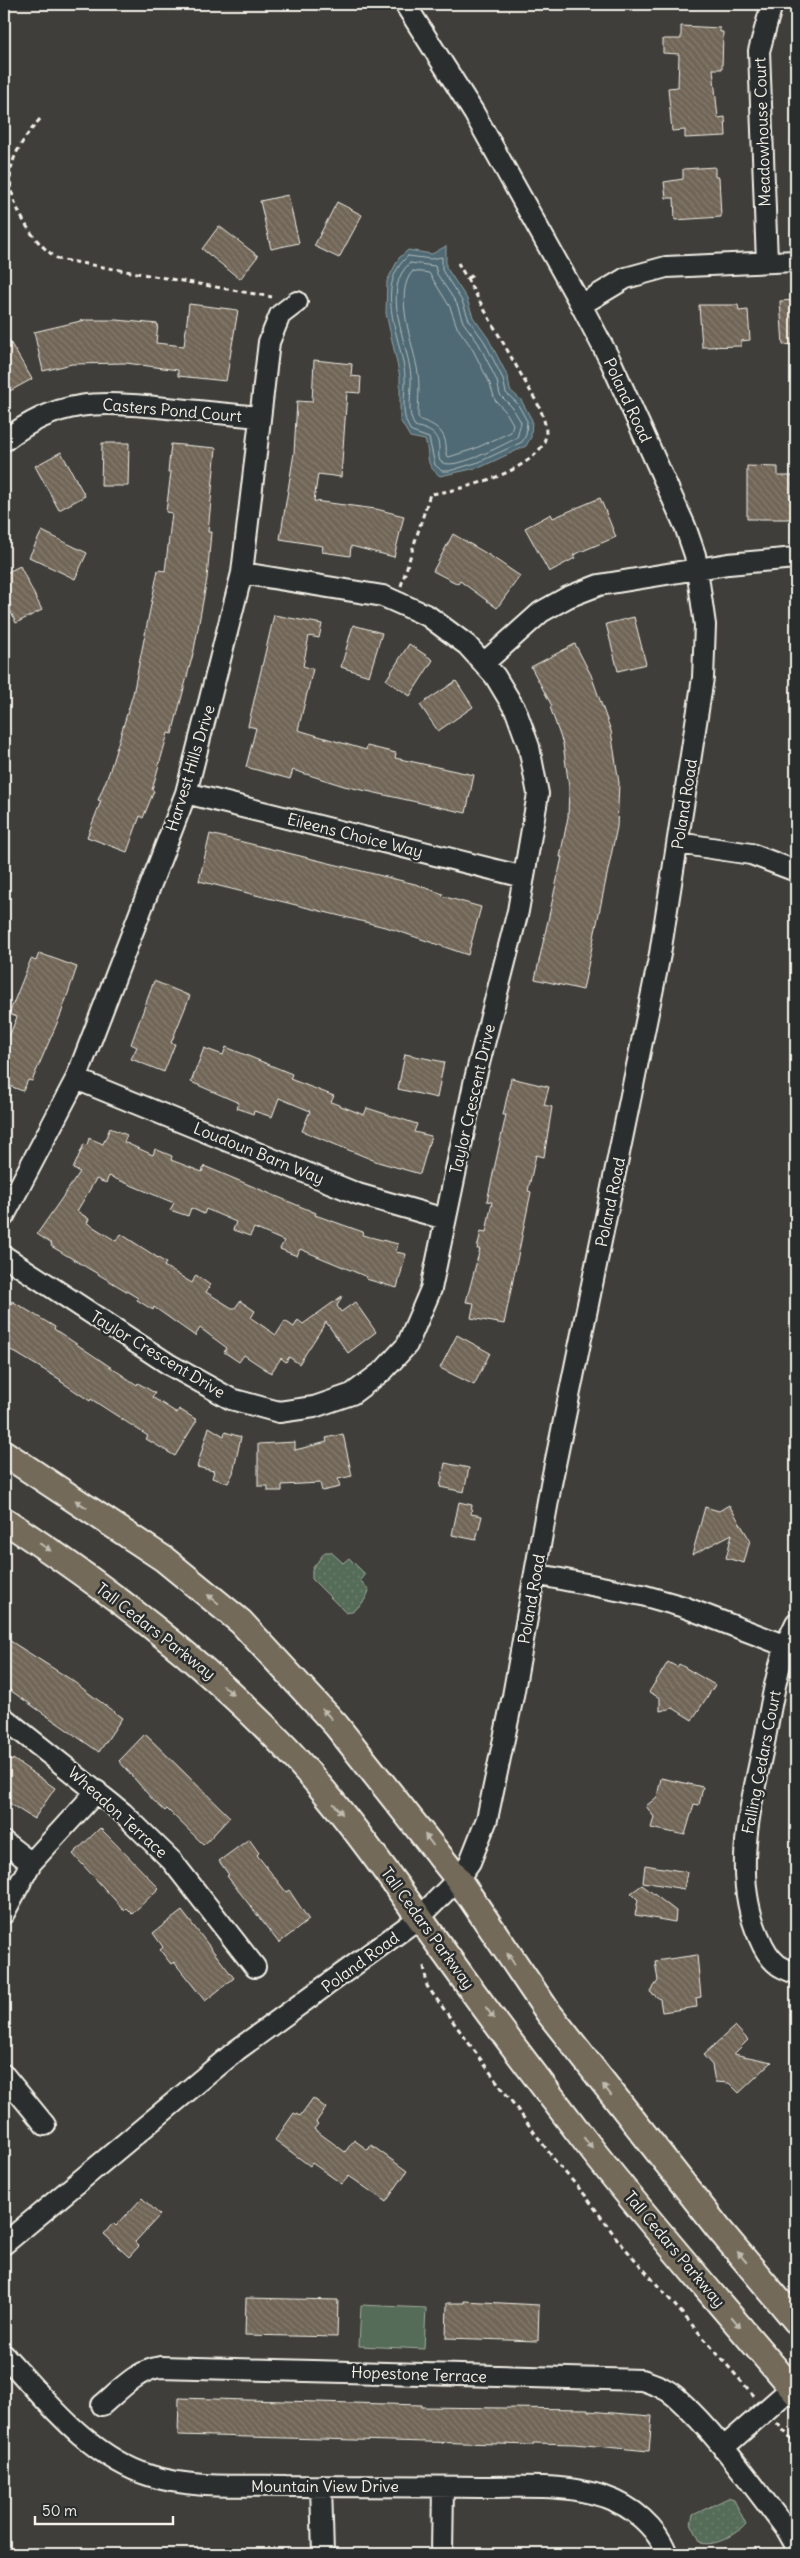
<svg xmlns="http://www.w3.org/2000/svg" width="800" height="2558" viewBox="0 0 800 2558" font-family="Delius,sans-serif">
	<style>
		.grass { fill: url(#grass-dots); stroke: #a4aea0 }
		.garden { fill: #546c58; stroke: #a4aea0 }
		.water { fill: #4f6a74; stroke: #91a0a2 }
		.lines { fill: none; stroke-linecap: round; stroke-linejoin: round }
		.shore { stroke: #b2bbba; stroke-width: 1 }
		.building { fill: url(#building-back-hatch); stroke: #f4f1e8 }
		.minor-casing { stroke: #f4f1e8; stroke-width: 24 }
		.major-casing { stroke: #f4f1e8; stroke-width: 29 }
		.path { stroke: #f4f1e8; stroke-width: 3; stroke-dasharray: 5 4; stroke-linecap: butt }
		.minor { stroke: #2a2d2e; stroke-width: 20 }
		.major { stroke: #736b5a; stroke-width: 25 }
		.oneway { fill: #c0bbaf }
		.labels { text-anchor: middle; stroke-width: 5; stroke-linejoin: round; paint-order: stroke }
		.street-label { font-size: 16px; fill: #f4f1e8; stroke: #2a2d2e }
	</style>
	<defs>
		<pattern id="grass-dots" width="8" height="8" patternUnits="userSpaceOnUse" patternTransform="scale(1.25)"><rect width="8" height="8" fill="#546c58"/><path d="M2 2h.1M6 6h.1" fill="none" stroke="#6d8170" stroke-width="1.8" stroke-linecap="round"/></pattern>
		<pattern id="building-back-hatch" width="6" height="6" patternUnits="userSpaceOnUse" patternTransform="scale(1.25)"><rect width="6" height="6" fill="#706557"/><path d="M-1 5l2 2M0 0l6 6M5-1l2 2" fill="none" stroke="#857c6f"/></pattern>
	</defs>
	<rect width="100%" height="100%" fill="#3f3e3a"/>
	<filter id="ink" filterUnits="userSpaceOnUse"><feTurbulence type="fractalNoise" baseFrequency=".02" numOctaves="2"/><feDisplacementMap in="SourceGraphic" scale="10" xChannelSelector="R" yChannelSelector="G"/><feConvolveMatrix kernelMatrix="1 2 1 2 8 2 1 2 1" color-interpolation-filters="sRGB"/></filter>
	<g filter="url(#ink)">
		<path class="grass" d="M325 1552H331L343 1563 349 1558 365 1574 360 1580 369 1590C367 1600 357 1611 346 1613L312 1579V1569Z
			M728 2498 734 2500 746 2524C737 2535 714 2547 701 2543L691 2523 693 2515Z"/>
		<path class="garden" d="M361 2305 426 2308 424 2349 359 2346Z"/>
		<path class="water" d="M446 246V267L467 299 473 317 488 338 508 377 510 390 521 400 532 420 531 437 526 446 481 467 440 476C423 463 431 458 425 440L410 437 400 420V377L386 313 387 281 399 258 408 250 432 254Z"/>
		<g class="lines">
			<path class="shore" d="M408 256 431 259 442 257V270L462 301 469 320 484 341 503 379 506 393 517 403 527 421 526 435 522 442 479 462 449 471H442L435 465 429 438 412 432C399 416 406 395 405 376 402 339 372 287 408 256Z
				M410 263 435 266 437 274 457 304 463 322 479 344 497 381 500 395 512 407 521 422 517 438C502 445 452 473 440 461 438 456 439 454 439 449 439 433 429 430 415 426 406 414 412 392 411 377 409 345 379 289 410 263Z
				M413 271 429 273 450 307 457 327 472 348 490 384 495 400 506 412 513 424 511 432 474 449 449 457 446 455C448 435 439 425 420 420L418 416C418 402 420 387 418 373 414 346 392 292 413 271Z"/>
		</g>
		<path class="building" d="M681 26 720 28V32H723L722 69H713L718 118 725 117 726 136 685 138V130L672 131 668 88 678 87 679 54 663 53V39H681Z
			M715 167V177H719L721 217 675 220 674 198H666L664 182 683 179V169Z
			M288 195 299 243 271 249 260 201Z
			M337 202 362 215 339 258 314 246Z
			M219 226 258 256 240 279 202 249Z
			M796 300V344L783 345 780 301Z
			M189 304 238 310 226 381 178 376V370L126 363 72 364 43 371 34 332 85 320H117L158 324 156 343 184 346Z
			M699 305H738L739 311 748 310 750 340 741 341V346L702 347Z
			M4 332 32 379 8 392 4 384Z
			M314 360 352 364 351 376 361 377 360 393 347 392 341 477 318 474 314 501 376 509 404 516 394 557 351 546 350 556 322 552 323 546 280 539 294 453 297 401 312 402Z
			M102 443H129L128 486H101Z
			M171 444 216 448 208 532H211L207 579 194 650 172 734 168 733 152 790 154 791 143 818 140 816 127 852 87 837 101 801 98 800 109 773 133 694 158 570 165 571 172 513 166 512 171 472H168Z
			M61 452 85 496 59 510 35 466Z
			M747 466 778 467V476H796V519H747Z
			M600 498 616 537 573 555 575 558 549 572 525 528 551 514 553 518Z
			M42 531 87 553 75 579 29 557Z
			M453 534 489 555 520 576 497 608 460 581 458 584 433 571Z
			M20 566 42 610 16 623 4 598V574Z
			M274 615 322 624 319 638 309 636 303 666 313 669 298 730 366 750 367 746 396 753 395 758 474 775 466 813 344 786 293 770 290 779 246 767 256 728 248 726Z
			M634 617 646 664 618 671 606 624Z
			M353 625 382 633 369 676 341 667Z
			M409 644 433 660 410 696 386 680Z
			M575 644 591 675 611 731 619 783 617 827 583 990 535 979 562 857H560L568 817 569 787 563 744 550 707 552 706 531 667Z
			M456 681 473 707 438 731 420 705Z
			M210 834 415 884 443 894 442 896 481 907 468 955 389 928 199 881Z
			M39 953 77 967 61 1014 32 1081 28 1080 23 1091 4 1084V1049L17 1017 9 1014 31 959 36 961Z
			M154 981 190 996 171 1043 175 1044 164 1072 131 1059 137 1047 131 1044Z
			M226 1047 292 1074 290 1079 334 1096 331 1102 364 1115 367 1108 417 1124 414 1132 431 1136 420 1174 378 1162 302 1131 310 1111 279 1098 272 1117 254 1111 253 1114 237 1108 239 1103 191 1082 204 1048 223 1055Z
			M405 1054 444 1062 437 1098 398 1089Z
			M511 1078 549 1087 544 1105 552 1107 544 1157 536 1155 528 1191 531 1192 504 1324 471 1318 474 1303 466 1302 480 1249H477L481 1231 486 1232 492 1202 487 1201 506 1115H503Z
			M110 1128 127 1135 124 1142 153 1155 155 1149 172 1156 171 1160 202 1172 204 1166 316 1213 315 1215 363 1232 362 1235 398 1244 396 1252 406 1254 397 1288 366 1279 367 1277 300 1249 297 1256 280 1249 284 1241 254 1228 250 1236 233 1230 236 1222 206 1209 204 1214 191 1208 188 1216 170 1210 174 1203 109 1176 106 1183 96 1179 77 1211 89 1219 87 1223 116 1241 121 1234 166 1263 164 1266 192 1283 196 1275 210 1285 206 1292 232 1308H235L240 1301 255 1311 251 1318 276 1335 285 1321 294 1327 298 1320 303 1324 342 1296 337 1306 341 1312 355 1302 376 1332 348 1353 326 1322 299 1364 289 1357 286 1362 281 1358 271 1373 244 1355 239 1362 224 1352 227 1348 200 1328 195 1336 154 1307 153 1310 137 1300 138 1298 51 1246 52 1244 37 1234 80 1172 73 1169 84 1144 87 1145 89 1138 103 1144Z
			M4 1300 11 1304 12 1301 55 1327 54 1329 69 1339 137 1385 138 1383 155 1393 152 1397 177 1413 179 1409 197 1420 175 1456 146 1439 148 1436 91 1399 90 1401 60 1381 61 1380 4 1346Z
			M457 1335 490 1353 474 1385 440 1368Z
			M209 1427 224 1436 225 1432 241 1437 233 1473 228 1483 212 1478 214 1471 197 1467Z
			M343 1434 352 1476 338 1479 340 1487 322 1491 320 1483 282 1485V1491H268V1486H258V1444L295 1442V1450L327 1442 326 1438Z
			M445 1463 469 1468 464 1492 440 1487Z
			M459 1502 472 1505 471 1514 482 1516 476 1540 452 1535Z
			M729 1505 750 1540 744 1563 726 1558 732 1534 692 1555 705 1507 719 1511Z
			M4 1637 70 1679 122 1718 99 1752 4 1686 7 1683 4 1681Z
			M668 1662 677 1667 679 1664 715 1685 692 1720 673 1708 660 1711V1698L649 1692Z
			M145 1734 230 1817 204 1845 167 1809 165 1811 153 1800 119 1761Z
			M4 1756 12 1761 13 1759 55 1788 34 1819 4 1800Z
			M661 1778 703 1787 699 1805 694 1804 685 1835 651 1828 654 1817 646 1806 657 1797Z
			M100 1828 159 1888 132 1914 126 1908 124 1910 73 1854Z
			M249 1839 259 1853 257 1855 286 1892 289 1890 309 1920 279 1943 227 1876 229 1875 219 1861Z
			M645 1865 687 1872 684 1889 643 1882Z
			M642 1885 676 1911 675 1922 635 1915 638 1900 631 1893Z
			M182 1911 234 1978 205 2001 174 1962 171 1964 160 1950 163 1947 153 1933Z
			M697 1955 701 1997 696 1998 697 2007 662 2012 660 1999 650 1992 658 1981 655 1961Z
			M735 2026 748 2040 734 2054 772 2062 739 2093 729 2083 715 2082 712 2065 703 2055Z
			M313 2098 326 2108 316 2122 318 2124 314 2129 345 2152 354 2140 368 2150 371 2145 407 2171 386 2202 349 2176 342 2184 312 2163 310 2166 275 2140 294 2113 300 2116Z
			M142 2198 160 2215 135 2242 139 2246 129 2257 104 2234 113 2223 116 2226Z
			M246 2298 338 2300 337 2337 245 2335Z
			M464 2301 539 2305 538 2341 446 2338 447 2303H464Z
			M179 2398 421 2405V2407L588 2409V2411L652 2416 649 2451 575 2444 533 2443V2445L178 2435Z"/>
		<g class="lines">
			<g class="minor-casing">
				<path id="minor" d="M767 262 759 51 772 4
					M581 305 626 278 666 267 796 261
					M4 441C59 397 102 402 167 408 198 411 229 414 259 417
					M484 663 541 612 568 597 599 585 728 564 796 558
					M186 793 524 877
					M678 843 751 854 796 871
					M76 1079 358 1194 445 1219
					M4 1216 76 1079 186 793 242 573 269 342 280 315 297 302
					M4 1256 170 1365 231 1399 279 1412 314 1407 352 1394 384 1370 407 1345 431 1289 475 1079 518 911 538 794 529 747 516 711 495 676 467 645 428 616 383 596 242 573
					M535 1574 642 1595 684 1607 786 1646
					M4 1718 123 1813 172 1861 255 1967
					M4 1842 31 1863
					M4 1913 31 1863 97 1791
					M795 1973C790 1971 782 1968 778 1965 769 1958 763 1947 759 1937 731 1875 751 1806 764 1743 772 1702 777 1660 796 1623
					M4 2075 45 2125
					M4 2244 237 2050 419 1918 458 1879 470 1862 487 1819 513 1696 551 1484 660 954 703 678 705 625 695 555 685 526 611 362 581 305 474 113 405 4
					M4 2355C46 2400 89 2457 151 2476 193 2489 241 2485 286 2486 354 2486 421 2486 489 2487 527 2487 569 2484 605 2497 632 2506 657 2527 667 2554
					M102 2405C120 2390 136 2371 160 2367L642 2380C654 2384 666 2388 676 2397 718 2435 752 2485 787 2530L795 2544 796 2554
					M723 2448 796 2384
					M321 2486 323 2554
					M442 2554 443 2487"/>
			</g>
			<g class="major-casing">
				<path id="major" d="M4 1453 164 1559 241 1622 336 1725 458 1879 548 2012 718 2228 796 2321
					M4 1520C106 1587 202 1660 286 1748 335 1800 377 1859 419 1917 473 1993 529 2068 586 2142 653 2228 726 2310 796 2393"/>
			</g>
			<path class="path" d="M40 119C12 152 0 175 21 216 31 235 41 247 58 259L272 297
				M468 278 475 274
				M401 586 430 494C459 491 536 471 545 439 548 429 543 417 540 408L458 263
				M424 1966 427 1986 556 2162 585 2195 618 2240 755 2397
				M777 2423 796 2445"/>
			<use href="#minor" class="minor"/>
			<use href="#major" class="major"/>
		</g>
		<defs><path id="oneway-solid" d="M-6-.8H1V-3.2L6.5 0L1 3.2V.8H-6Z" transform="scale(1.25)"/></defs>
		<g class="oneway">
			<use href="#oneway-solid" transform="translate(81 1504) rotate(-146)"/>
			<use href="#oneway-solid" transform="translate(45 1547) rotate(33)"/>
			<use href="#oneway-solid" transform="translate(213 1599) rotate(-141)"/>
			<use href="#oneway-solid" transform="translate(228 1690) rotate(43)"/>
			<use href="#oneway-solid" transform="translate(327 1714) rotate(-133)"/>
			<use href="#oneway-solid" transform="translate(338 1809) rotate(50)"/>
			<use href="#oneway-solid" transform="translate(429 1840) rotate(-127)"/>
			<use href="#oneway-solid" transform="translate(511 1959) rotate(-124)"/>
			<use href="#oneway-solid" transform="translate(490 2013) rotate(54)"/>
			<use href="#oneway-solid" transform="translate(607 2090) rotate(-128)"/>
			<use href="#oneway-solid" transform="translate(588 2143) rotate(52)"/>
			<use href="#oneway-solid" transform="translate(742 2257) rotate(-130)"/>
			<use href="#oneway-solid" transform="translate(736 2322) rotate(50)"/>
		</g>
	</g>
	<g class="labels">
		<g class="street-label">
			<text transform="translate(762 132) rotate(-92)" y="6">Meadowhouse Court</text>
			<text transform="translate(628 400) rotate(65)" y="6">Poland Road</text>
			<text transform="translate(172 410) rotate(5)" y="6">Casters Pond Court</text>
			<text transform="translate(190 768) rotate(-73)" y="6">Harvest Hills Drive</text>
			<text transform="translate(684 804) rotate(-81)" y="6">Poland Road</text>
			<text transform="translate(355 835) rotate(14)" y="6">Eileens Choice Way</text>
			<text transform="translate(472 1099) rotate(-77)" y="6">Taylor Crescent Drive</text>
			<text transform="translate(259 1153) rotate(22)" y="6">Loudoun Barn Way</text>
			<text transform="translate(610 1202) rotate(-78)" y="6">Poland Road</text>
			<text transform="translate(158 1354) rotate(31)" y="6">Taylor Crescent Drive</text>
			<text transform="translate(531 1599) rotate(-80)" y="6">Poland Road</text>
			<text transform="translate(156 1631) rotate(38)" y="6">Tall Cedars Parkway</text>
			<text transform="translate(761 1762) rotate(-79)" y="6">Falling Cedars Court</text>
			<text transform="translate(118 1812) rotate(42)" y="6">Wheadon Terrace</text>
			<text transform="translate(428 1928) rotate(54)" y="6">Tall Cedars Parkway</text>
			<text transform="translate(360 1962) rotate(-36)" y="6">Poland Road</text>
			<text transform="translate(675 2249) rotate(50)" y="6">Tall Cedars Parkway</text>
			<text transform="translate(419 2374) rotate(2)" y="6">Hopestone Terrace</text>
			<text x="325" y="2492">Mountain View Drive</text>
		</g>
	</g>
	<rect width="800" height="2558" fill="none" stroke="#2a2d2e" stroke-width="20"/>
	<rect x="10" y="10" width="780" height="2538" fill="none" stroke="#f4f1e8" stroke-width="2" filter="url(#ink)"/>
	<path d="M35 2516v8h138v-8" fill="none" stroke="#f4f1e8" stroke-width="2.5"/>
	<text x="42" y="2516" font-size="15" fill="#f4f1e8" stroke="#2a2d2e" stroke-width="4" paint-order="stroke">50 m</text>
</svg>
